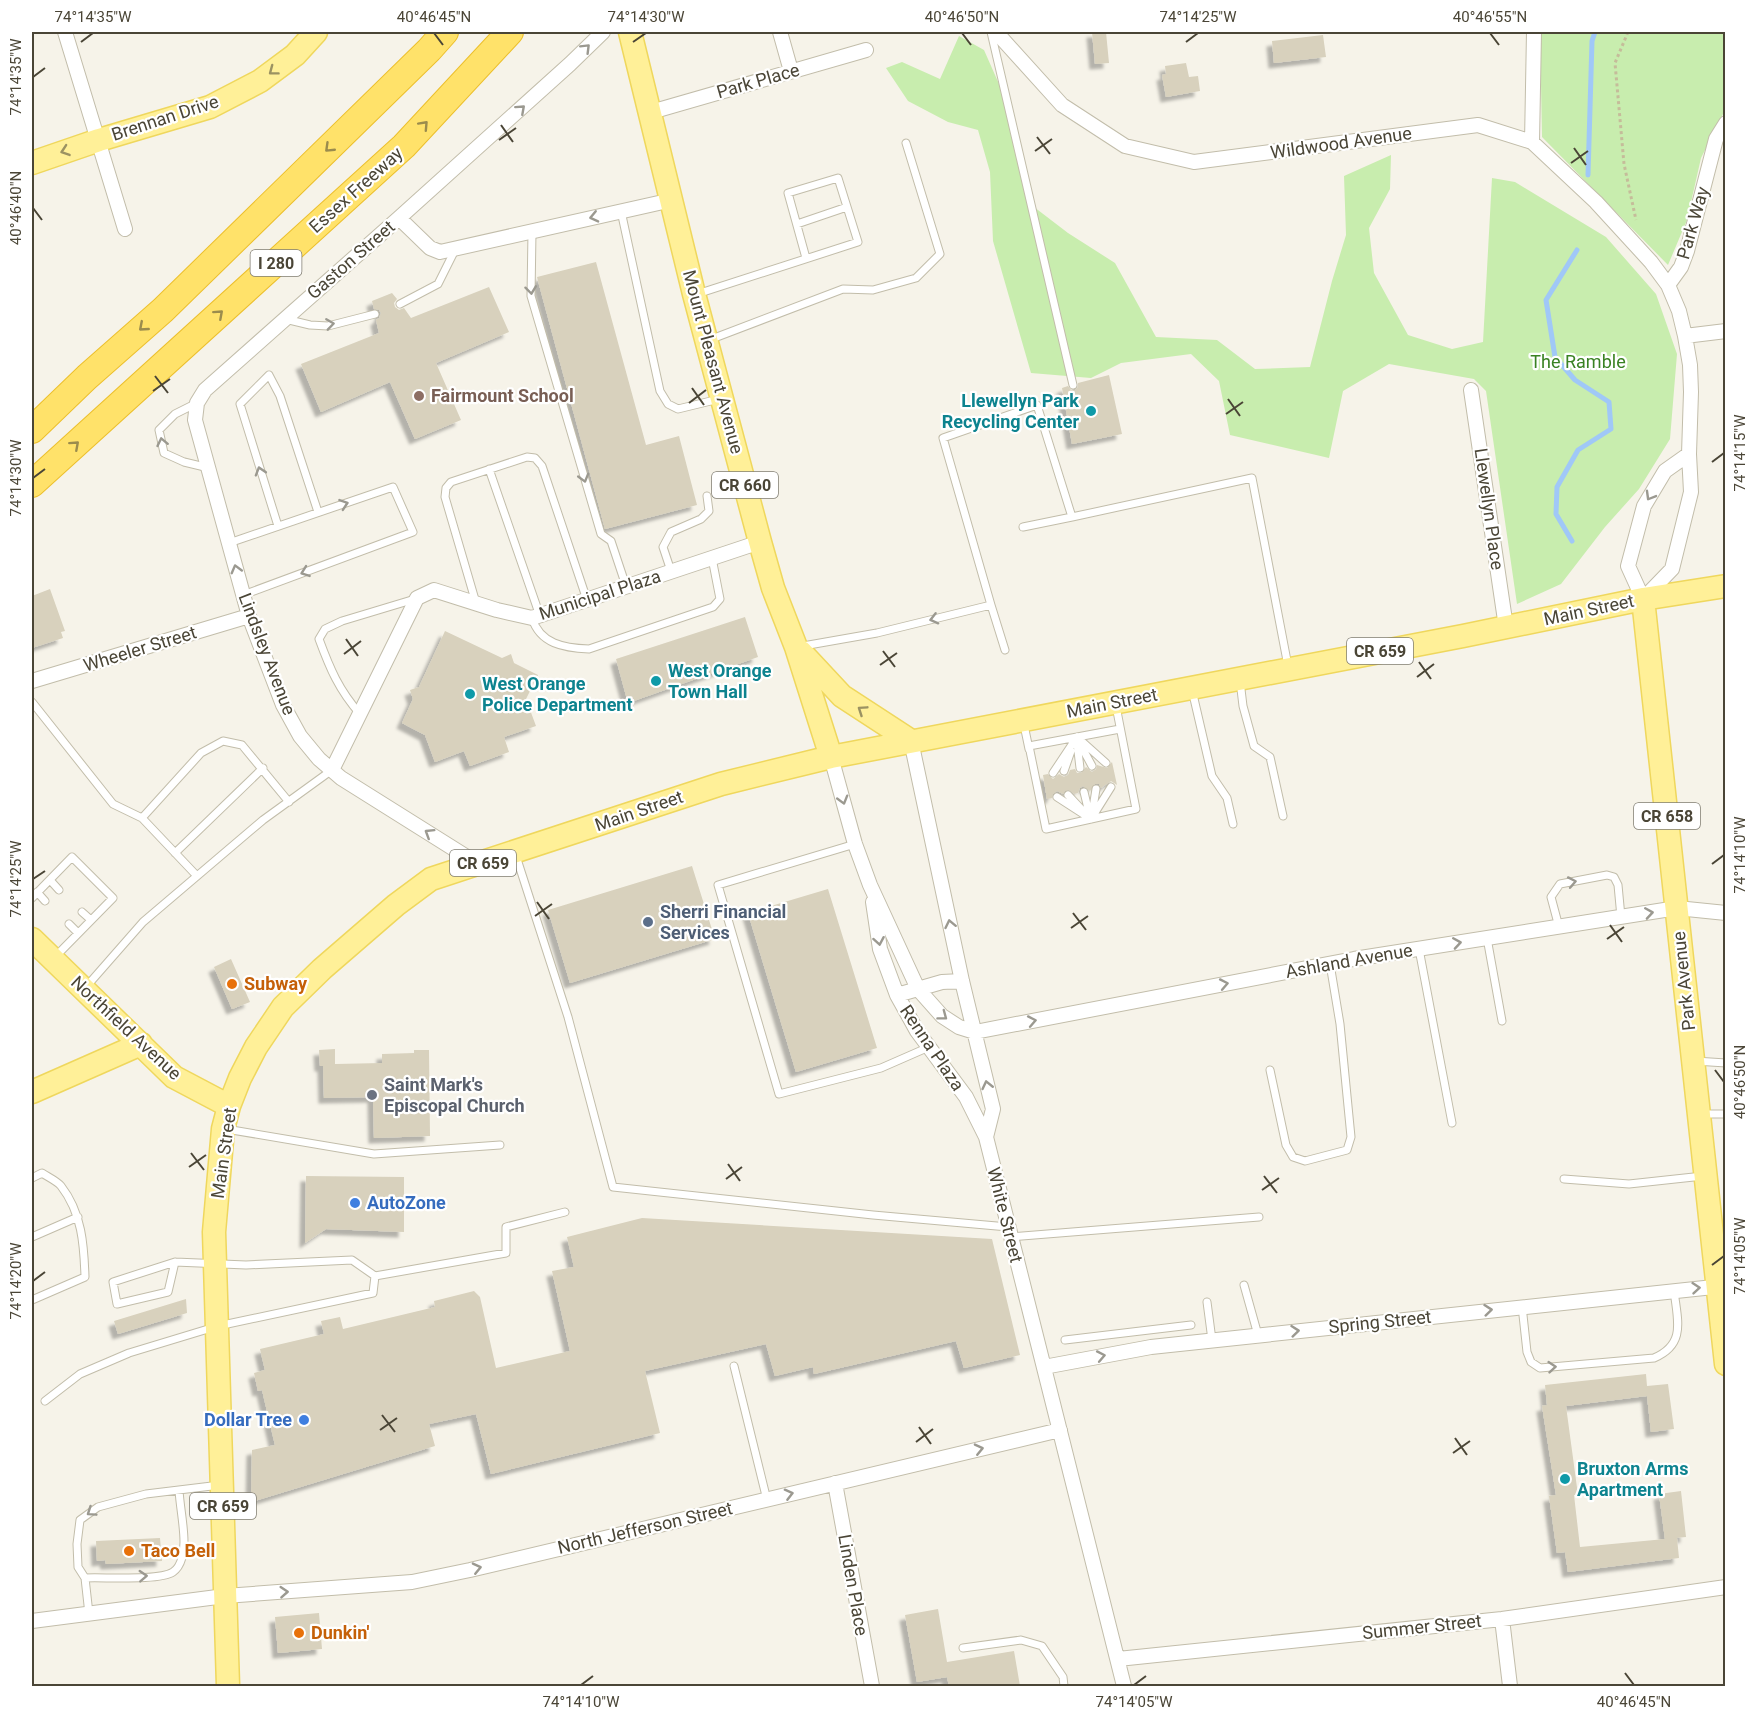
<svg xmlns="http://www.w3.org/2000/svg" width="1757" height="1718" viewBox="0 0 1757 1718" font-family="Roboto,sans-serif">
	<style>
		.green { fill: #c8edae }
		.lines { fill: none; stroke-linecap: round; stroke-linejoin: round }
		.stream { stroke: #a0c8f7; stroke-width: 5 }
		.building { fill: #d8d1bd; filter: url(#shadow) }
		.lane-casing { stroke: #c2bdaa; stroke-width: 9 }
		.street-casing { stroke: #c2bdaa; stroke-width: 16 }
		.primary-casing { stroke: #efd75d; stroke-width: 25 }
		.highway-casing { stroke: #ecbf2c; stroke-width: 28 }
		.path { stroke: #c5bc9a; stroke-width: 3; stroke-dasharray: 3 3; stroke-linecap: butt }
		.lane { stroke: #fff; stroke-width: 7 }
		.street { stroke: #fff; stroke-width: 14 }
		.primary { stroke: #fff098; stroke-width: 22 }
		.highway { stroke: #ffe26a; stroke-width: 26 }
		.oneway { stroke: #9b9990 }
		.oneway2 { stroke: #9b9262 }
		.oneway3 { stroke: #9b8c4d }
		.ticks { fill: none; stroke: #4a4536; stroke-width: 2 }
		.education-dot { fill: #8d6e63; stroke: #fff; stroke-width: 2 }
		.culture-dot { fill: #0f9aa8; stroke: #fff; stroke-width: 2 }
		.service-dot { fill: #5c6f8a; stroke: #fff; stroke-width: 2 }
		.food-dot { fill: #e8710a; stroke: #fff; stroke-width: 2 }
		.worship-dot { fill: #6b7280; stroke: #fff; stroke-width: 2 }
		.shop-dot { fill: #3f7fe0; stroke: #fff; stroke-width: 2 }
		.labels { text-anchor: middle; stroke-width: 4.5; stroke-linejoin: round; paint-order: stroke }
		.shield { fill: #fff; stroke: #807d72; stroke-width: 1.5 }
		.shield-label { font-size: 16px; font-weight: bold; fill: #4a4536 }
		.street-label { font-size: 18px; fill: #4a4536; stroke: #fff }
		.park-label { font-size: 18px; fill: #3a8223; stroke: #fff }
		.education-label { font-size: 18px; font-weight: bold; fill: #785e54; stroke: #fff; text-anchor: start }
		.culture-label { font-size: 18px; font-weight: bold; fill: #0d838f; stroke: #fff; text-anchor: start }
		.service-label { font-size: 18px; font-weight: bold; fill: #4e5e75; stroke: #fff; text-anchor: start }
		.food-label { font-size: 18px; font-weight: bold; fill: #c56008; stroke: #fff; text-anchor: start }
		.worship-label { font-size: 18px; font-weight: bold; fill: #5b616d; stroke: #fff; text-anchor: start }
		.shop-label { font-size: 18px; font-weight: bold; fill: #366cbe; stroke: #fff; text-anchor: start }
		.neatline { fill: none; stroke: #4a4536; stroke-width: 2 }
		.ticks-label { font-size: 15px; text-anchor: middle; fill: #4a4536 }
	</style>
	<defs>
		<filter id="shadow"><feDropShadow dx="-5.5" dy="5.5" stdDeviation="1.5" flood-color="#0004"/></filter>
	</defs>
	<rect width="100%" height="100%" fill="#f6f3e9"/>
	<path class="green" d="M1540 32H1725V110L1701 158 1687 220 1668 265 1542 137Z
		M959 36 984 50 1010 109 1034 207 1068 233 1115 263 1156 337 1217 340 1255 369 1310 367 1332 281 1346 235 1344 176 1391 155 1390 189 1369 228 1374 273 1408 335 1452 349 1483 342 1492 178 1515 182 1606 237 1656 294 1677 354 1670 439 1639 489 1605 527 1561 584 1517 604 1486 391 1474 379 1389 364 1343 391 1329 458 1230 435 1219 381 1191 354 1121 363 1091 378 1031 373 993 241 990 172 978 130 948 122 908 101 886 68 902 62 940 79Z"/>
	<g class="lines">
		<path class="stream" d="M1588 175 1592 41 1595 32
			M1572 541 1556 514 1557 487 1578 450 1611 429 1609 402 1575 380 1555 357 1546 300 1577 250"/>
	</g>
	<path class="building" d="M1092 32H1106L1109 63 1095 64Z
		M1323 35 1326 57 1274 63 1272 41Z
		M1186 63 1189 77 1198 76 1200 91 1166 97 1162 75 1166 74 1165 66Z
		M596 262 646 445 679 436 697 505 605 529 537 277Z
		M489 287 509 332 436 363 461 420 415 439 390 382 321 412 301 364 379 333 376 320 379 318 381 313 379 310 374 309 372 301 392 293 397 299 394 303 395 307 399 310 404 308 411 318Z
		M1109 375 1122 434 1072 444 1062 388 1068 386 1071 390H1075L1078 387V383Z
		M50 589 65 631 61 632 63 638 32 648V596Z
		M745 617 758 657 628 703 616 659Z
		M445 631 502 658 511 654 514 663 538 675 526 699 536 726 504 737 509 752 470 766 464 751 435 762 425 735 402 723 413 699 410 690 419 687Z
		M1112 762 1117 785 1111 781 1101 788 1099 784H1095L1090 791 1083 786 1080 788 1078 793 1074 794 1069 790 1065 791 1063 794 1057 791 1053 794 1052 798 1047 799 1043 775 1048 774 1053 779 1059 774 1064 777 1068 775 1070 770 1075 769 1077 773H1081L1086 767 1092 772 1096 769 1097 765 1107 768Z
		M692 866 715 939 570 983 548 910Z
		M828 889 877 1048 796 1072 748 913Z
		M231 959 250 1002 232 1009 214 967Z
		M335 1049V1064L382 1063V1054L414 1053V1050H429L430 1136 374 1138 373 1097 324 1098 323 1066H320L319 1050Z
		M306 1176 404 1177V1232L326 1229 305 1243Z
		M642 1218 992 1239 1020 1355 964 1368 956 1341 814 1374 813 1367 775 1376 766 1344 645 1371 660 1433 491 1474 476 1414 429 1424 435 1446 251 1502 252 1450 275 1445 262 1390 258 1391 254 1373 265 1370 260 1349 324 1334 321 1321 340 1317 343 1329 435 1307 434 1301 474 1291 480 1297 496 1368 570 1351 552 1271 574 1267 567 1237Z
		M186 1299 187 1313 118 1334 114 1321Z
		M1646 1374 1647 1386 1668 1384 1674 1429 1651 1432 1647 1396 1566 1406 1578 1495H1574L1580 1547 1665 1539 1659 1494 1681 1491 1686 1537 1675 1538H1677L1679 1558 1568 1572 1565 1552 1557 1553 1549 1496 1556 1495 1542 1406 1547 1405 1545 1385Z
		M160 1538 162 1561 106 1564 105 1560 97 1561 96 1541Z
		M938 1609 947 1662 1014 1651 1020 1686H949L947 1677 917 1682 905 1615Z
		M319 1613 322 1649 278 1653 275 1617Z"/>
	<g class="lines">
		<g class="lane-casing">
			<path id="lane" d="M991 32 1073 385
				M621 211 660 391 668 404 678 409 719 399
				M797 224 847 207
				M532 232 531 296 601 534 611 541 626 586
				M697 294 858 242 838 178 788 193 806 258
				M400 304 438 284 455 250
				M285 319 310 325 328 326 375 314
				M709 340 843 289 873 290 916 278 940 254 906 143
				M197 403 175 414 159 430 164 453 184 462 209 468
				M489 469 540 616
				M278 526 240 404 269 375 280 396 318 512
				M1023 527 1072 517
				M229 543 393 487 413 532 243 595
				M671 571 663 547 671 532 701 519 709 511 707 496
				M476 603 445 497 446 488 451 482 527 457 535 458 542 466 587 600
				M532 618C540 644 564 648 589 649L713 607 720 599 712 558
				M803 646 877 633 991 605
				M1005 650 991 605 943 438 1037 405 1072 517 1252 478 1288 666
				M1240 681 1243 706 1254 746 1270 757 1283 816
				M1192 690 1212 776 1227 798 1233 824
				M32 702 113 804 142 818 197 876
				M1116 706 1136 809 1046 829 1029 746 1120 729
				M360 714C339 690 330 669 319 639L325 629 342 621 415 599
				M1024 725 1029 749
				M1077 737 1106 763
				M1079 742 1092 766
				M1077 743 1080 768
				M1064 771 1071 751
				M1053 773 1077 737
				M1084 792 1090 817
				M1068 795 1083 811
				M1057 797 1091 819
				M1092 814 1096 789
				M142 818 201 753 223 741 242 745 289 802
				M1091 819 1111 787
				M855 844 718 885 779 1094 881 1068 929 1047
				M175 853 263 768
				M516 856 568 1017 613 1187 873 1215 1008 1227
				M50 880 59 890
				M37 892 45 901
				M32 898 72 857 113 898 55 957
				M82 912 91 920
				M69 924 78 933
				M1559 927 1551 897 1560 884 1607 875 1614 877 1618 885 1621 917
				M1487 938 1502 1021
				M1419 949 1452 1123
				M86 987 143 922 263 820 332 770
				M1695 1061 1726 1063
				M1270 1070 1286 1145 1293 1157 1305 1161 1347 1150 1351 1137 1340 1024 1330 964
				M1701 1114H1726
				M226 1129 374 1154 500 1145
				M32 1178 42 1173C48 1177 57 1181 61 1186 82 1213 84 1245 85 1277L32 1300
				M1564 1179 1629 1184 1703 1176
				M32 1237 78 1217
				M1010 1237 1259 1217
				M375 1276 506 1253V1227L565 1212
				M1244 1285 1258 1335
				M1207 1302 1212 1340
				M1522 1306 1527 1352 1531 1362 1540 1368 1654 1358C1687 1344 1677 1319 1674 1290
				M1065 1340 1191 1325
				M734 1366 767 1500
				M45 1401 80 1374 129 1353 218 1326 373 1293 375 1276 352 1260 246 1265 175 1262 113 1282 117 1304 168 1292 175 1262
				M85 1578C104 1577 159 1581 173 1572 182 1566 184 1551 184 1542 184 1525 180 1507 179 1490
				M89 1614 85 1578 78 1567 77 1544 80 1520 98 1507 146 1494 220 1485
				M963 1648 1021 1640 1042 1646 1063 1677 1064 1686"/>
		</g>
		<g class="street-casing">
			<path id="street" d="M65 32 125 229
				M780 32 791 71
				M996 32 1062 105 1125 146 1194 162 1478 125 1532 142 1596 202 1651 262 1668 285 1679 311 1685 336 1690 365 1691 392 1689 454 1691 492 1672 569 1643 599 1628 566 1644 506 1665 471 1689 454
				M651 112 866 50
				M1532 142 1534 32
				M399 218 430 248 440 252 672 200
				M1668 285 1681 267 1687 251 1716 139 1726 123
				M1685 336 1726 331
				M1471 390 1506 627
				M32 681 249 616
				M911 741 962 981 993 1109 986 1137 1124 1686
				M831 757 855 844 870 885 918 989 942 1016 959 1027 975 1032 1354 959 1677 908 1726 913
				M332 770 417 598 434 590 497 610 532 618 760 542
				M478 864 341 778 319 759 300 736 283 705 249 616 195 420 197 403 205 390 399 218 570 64 603 32
				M873 902 880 949 897 995 917 1031 966 1097 986 1137
				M897 995 942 982 962 981
				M1044 1367 1151 1347 1723 1286
				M835 1483 872 1686
				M1502 1619 1510 1686
				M32 1621 225 1596 412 1582 470 1570 1060 1430
				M1118 1659 1502 1619 1726 1587"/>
		</g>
		<g class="primary-casing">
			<path id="primary" d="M630 32 694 294 760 542 773 588 796 647 831 757
				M32 163 99 140 210 107 260 81 295 55 316 32
				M1643 599 1726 1364
				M801 652 842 696 911 741
				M32 939 174 1077 229 1106
				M32 1092 141 1044
				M228 1686 214 1232 223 1129 229 1106 240 1078 256 1047 283 1007 322 969 396 905 431 879 721 784 831 757 1463 636 1643 599 1726 586"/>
		</g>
		<g class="highway-casing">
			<path id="highway" d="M32 430 87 377 163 310 429 50 445 32
				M32 484 404 146 510 32"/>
		</g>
		<path class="path" d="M1628 32 1615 63 1624 164 1636 220"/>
		<use href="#lane" class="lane"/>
		<use href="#street" class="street"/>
		<use href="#primary" class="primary"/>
		<use href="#highway" class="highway"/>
	</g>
	<defs><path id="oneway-chevron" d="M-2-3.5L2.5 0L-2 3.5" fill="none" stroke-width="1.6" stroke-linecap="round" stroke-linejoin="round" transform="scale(1.5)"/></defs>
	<g class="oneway">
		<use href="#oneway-chevron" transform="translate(586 48) rotate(-45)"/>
		<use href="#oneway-chevron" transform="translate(521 109) rotate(-42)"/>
		<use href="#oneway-chevron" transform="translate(594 217) rotate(167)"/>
		<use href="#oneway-chevron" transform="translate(531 290) rotate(83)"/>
		<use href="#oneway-chevron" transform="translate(330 324) rotate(-8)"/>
		<use href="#oneway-chevron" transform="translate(162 442) rotate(-102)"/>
		<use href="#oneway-chevron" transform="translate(260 471) rotate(-107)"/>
		<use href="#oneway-chevron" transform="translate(584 478) rotate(74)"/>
		<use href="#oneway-chevron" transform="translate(1650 496) rotate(120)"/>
		<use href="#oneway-chevron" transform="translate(344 504) rotate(-19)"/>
		<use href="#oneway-chevron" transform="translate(236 569) rotate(-105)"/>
		<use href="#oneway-chevron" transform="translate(305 572) rotate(160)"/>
		<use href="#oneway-chevron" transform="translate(934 619) rotate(166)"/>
		<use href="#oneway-chevron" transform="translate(843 800) rotate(74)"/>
		<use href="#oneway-chevron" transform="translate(429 833) rotate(-148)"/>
		<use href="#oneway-chevron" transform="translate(1572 882) rotate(-11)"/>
		<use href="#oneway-chevron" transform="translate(1649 913) rotate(-9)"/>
		<use href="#oneway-chevron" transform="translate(950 924) rotate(-102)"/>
		<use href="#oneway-chevron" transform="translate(879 941) rotate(80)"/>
		<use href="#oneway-chevron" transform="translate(1457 943) rotate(-9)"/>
		<use href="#oneway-chevron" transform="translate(1224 984) rotate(-11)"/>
		<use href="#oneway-chevron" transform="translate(943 1016) rotate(37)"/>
		<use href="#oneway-chevron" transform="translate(1032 1021) rotate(-11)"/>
		<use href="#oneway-chevron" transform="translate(987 1085) rotate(-103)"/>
		<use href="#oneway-chevron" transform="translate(1696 1288) rotate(-5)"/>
		<use href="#oneway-chevron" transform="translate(1488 1310) rotate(-6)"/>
		<use href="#oneway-chevron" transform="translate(1295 1331) rotate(-6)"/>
		<use href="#oneway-chevron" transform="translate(1101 1356) rotate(-11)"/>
		<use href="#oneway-chevron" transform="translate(1552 1367) rotate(-5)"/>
		<use href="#oneway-chevron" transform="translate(979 1449) rotate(-13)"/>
		<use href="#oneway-chevron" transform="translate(789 1494) rotate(-14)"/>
		<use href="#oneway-chevron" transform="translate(91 1512) rotate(146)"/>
		<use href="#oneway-chevron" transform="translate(477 1568) rotate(-13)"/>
		<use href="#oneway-chevron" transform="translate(143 1576) rotate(-3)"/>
		<use href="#oneway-chevron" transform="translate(284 1592) rotate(-4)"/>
	</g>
	<g class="oneway2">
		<use href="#oneway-chevron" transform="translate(273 71) rotate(143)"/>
		<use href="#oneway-chevron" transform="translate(65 151) rotate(161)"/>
		<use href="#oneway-chevron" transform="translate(862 710) rotate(-146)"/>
	</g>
	<g class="oneway3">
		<use href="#oneway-chevron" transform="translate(424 125) rotate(-47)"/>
		<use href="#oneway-chevron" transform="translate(329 148) rotate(136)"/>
		<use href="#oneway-chevron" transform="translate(219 314) rotate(-42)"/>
		<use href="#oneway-chevron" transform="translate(143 327) rotate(139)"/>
		<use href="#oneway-chevron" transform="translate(75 445) rotate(-42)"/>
	</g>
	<path class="ticks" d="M434 33 443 45M962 33 971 45M1490 33 1499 45M81 42 93 33M633 42 646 33M1186 42 1198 33M33 77 45 68M501 125 513 142M1037 137 1050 154M499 140 516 128M1574 148 1586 165M1035 151 1052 139M1571 163 1588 151M33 208 42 220M155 376 168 393M692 388 704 405M153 391 170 379M1228 399 1240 416M689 403 706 390M1226 414 1243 402M1712 462 1724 453M33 478 45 469M346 639 358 656M883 651 895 667M344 654 361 641M1419 662 1431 679M880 665 897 653M1417 677 1434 664M1712 864 1724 855M33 879 45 871M537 902 549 919M1073 913 1086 930M535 916 552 904M1610 925 1622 942M1071 928 1088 916M1607 939 1624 927M1715 1070 1724 1082M191 1153 204 1170M728 1164 740 1181M189 1167 206 1155M1264 1176 1277 1193M726 1179 742 1167M1262 1190 1279 1178M1712 1265 1724 1256M33 1281 45 1272M382 1415 395 1432M919 1427 931 1444M380 1430 397 1418M1455 1438 1467 1455M916 1442 933 1429M1453 1453 1470 1441M1625 1673 1634 1685M581 1685 593 1676M1134 1685 1146 1676"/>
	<circle class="education-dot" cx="419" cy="396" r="6"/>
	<g class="culture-dot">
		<circle cx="1091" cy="411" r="6"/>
		<circle cx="656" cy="681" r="6"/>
		<circle cx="470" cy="694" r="6"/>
		<circle cx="1565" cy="1479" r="6"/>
	</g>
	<circle class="service-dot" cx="648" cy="922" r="6"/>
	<g class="food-dot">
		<circle cx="232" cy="984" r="6"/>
		<circle cx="129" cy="1551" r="6"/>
		<circle cx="299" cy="1633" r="6"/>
	</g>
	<circle class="worship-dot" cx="372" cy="1095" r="6"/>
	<g class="shop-dot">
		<circle cx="355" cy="1203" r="6"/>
		<circle cx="304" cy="1420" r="6"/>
	</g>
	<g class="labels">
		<g class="shield">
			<rect x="250.5" y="250" width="51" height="26" rx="4.5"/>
			<rect x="712" y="472" width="66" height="26" rx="4.5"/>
			<rect x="1347" y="638" width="66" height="26" rx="4.5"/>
			<rect x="1634" y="803" width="66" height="26" rx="4.5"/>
			<rect x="450" y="850" width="66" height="26" rx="4.5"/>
			<rect x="190" y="1493" width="66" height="26" rx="4.5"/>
		</g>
		<g class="shield-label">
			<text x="276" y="269">I 280</text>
			<text x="745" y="491">CR 660</text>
			<text x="1380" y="657">CR 659</text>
			<text x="1667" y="822">CR 658</text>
			<text x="483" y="869">CR 659</text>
			<text x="223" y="1512">CR 659</text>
		</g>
		<g class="street-label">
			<text transform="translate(758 81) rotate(-16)" y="6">Park Place</text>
			<text transform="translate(165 118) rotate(-18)" y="6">Brennan Drive</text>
			<text transform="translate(1341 143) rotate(-8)" y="6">Wildwood Avenue</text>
			<text transform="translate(356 190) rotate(-42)" y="6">Essex Freeway</text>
			<text transform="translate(1693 223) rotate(-74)" y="6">Park Way</text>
			<text transform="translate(351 260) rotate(-41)" y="6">Gaston Street</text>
			<text transform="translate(713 362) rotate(75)" y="6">Mount Pleasant Avenue</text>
			<text transform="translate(1489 509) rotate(82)" y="6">Llewellyn Place</text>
			<text transform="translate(600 595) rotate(-18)" y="6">Municipal Plaza</text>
			<text transform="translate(1589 610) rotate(-12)" y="6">Main Street</text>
			<text transform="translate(140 649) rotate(-17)" y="6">Wheeler Street</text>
			<text transform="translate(267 654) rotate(69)" y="6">Lindsley Avenue</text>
			<text transform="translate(1112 703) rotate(-11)" y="6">Main Street</text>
			<text transform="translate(639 811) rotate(-19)" y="6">Main Street</text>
			<text transform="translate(1349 961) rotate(-10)" y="6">Ashland Avenue</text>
			<text transform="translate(1684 981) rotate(-96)" y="6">Park Avenue</text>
			<text transform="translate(126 1028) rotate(43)" y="6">Northfield Avenue</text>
			<text transform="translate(932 1048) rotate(56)" y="6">Renna Plaza</text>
			<text transform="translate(224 1153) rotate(-82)" y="6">Main Street</text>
			<text transform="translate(1005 1215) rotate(76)" y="6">White Street</text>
			<text transform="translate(1380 1322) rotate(-6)" y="6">Spring Street</text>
			<text transform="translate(645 1528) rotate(-13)" y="6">North Jefferson Street</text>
			<text transform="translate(853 1585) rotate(80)" y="6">Linden Place</text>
			<text transform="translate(1422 1627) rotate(-6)" y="6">Summer Street</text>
		</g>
		<g class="park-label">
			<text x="1578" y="368">The Ramble</text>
		</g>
		<g class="education-label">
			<text x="431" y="402">Fairmount School</text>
		</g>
		<g class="culture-label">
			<text x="1079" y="407" text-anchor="end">Llewellyn Park<tspan x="1079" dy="21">Recycling Center</tspan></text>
			<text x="668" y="677">West Orange<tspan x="668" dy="21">Town Hall</tspan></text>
			<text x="482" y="690">West Orange<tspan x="482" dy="21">Police Department</tspan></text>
			<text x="1577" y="1475">Bruxton Arms<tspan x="1577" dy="21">Apartment</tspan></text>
		</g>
		<g class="service-label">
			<text x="660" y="918">Sherri Financial<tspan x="660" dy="21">Services</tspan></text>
		</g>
		<g class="food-label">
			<text x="244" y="990">Subway</text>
			<text x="141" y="1557">Taco Bell</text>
			<text x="311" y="1639">Dunkin'</text>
		</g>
		<g class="worship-label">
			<text x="384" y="1091">Saint Mark's<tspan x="384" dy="21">Episcopal Church</tspan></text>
		</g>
		<g class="shop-label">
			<text x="367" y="1209">AutoZone</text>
			<text x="292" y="1426" text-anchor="end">Dollar Tree</text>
		</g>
	</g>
	<rect width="1757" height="1718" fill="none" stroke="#ffffff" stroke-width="66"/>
	<rect x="33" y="33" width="1691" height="1652" class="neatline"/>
	<g class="ticks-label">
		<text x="93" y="22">74°14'35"W</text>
		<text x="434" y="22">40°46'45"N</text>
		<text x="646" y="22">74°14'30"W</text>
		<text x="962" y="22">40°46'50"N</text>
		<text x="1198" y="22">74°14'25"W</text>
		<text x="1490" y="22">40°46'55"N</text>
		<text transform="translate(16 77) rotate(-90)" y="5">74°14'35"W</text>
		<text transform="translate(16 208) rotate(-90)" y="5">40°46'40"N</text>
		<text transform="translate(1740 453) rotate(-90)" y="5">74°14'15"W</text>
		<text transform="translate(16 478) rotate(-90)" y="5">74°14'30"W</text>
		<text transform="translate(1740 855) rotate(-90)" y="5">74°14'10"W</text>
		<text transform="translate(16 879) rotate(-90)" y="5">74°14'25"W</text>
		<text transform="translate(1740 1082) rotate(-90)" y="5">40°46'50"N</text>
		<text transform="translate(1740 1256) rotate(-90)" y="5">74°14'05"W</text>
		<text transform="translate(16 1281) rotate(-90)" y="5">74°14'20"W</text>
		<text x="581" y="1707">74°14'10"W</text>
		<text x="1134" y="1707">74°14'05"W</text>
		<text x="1634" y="1707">40°46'45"N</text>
	</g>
</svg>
